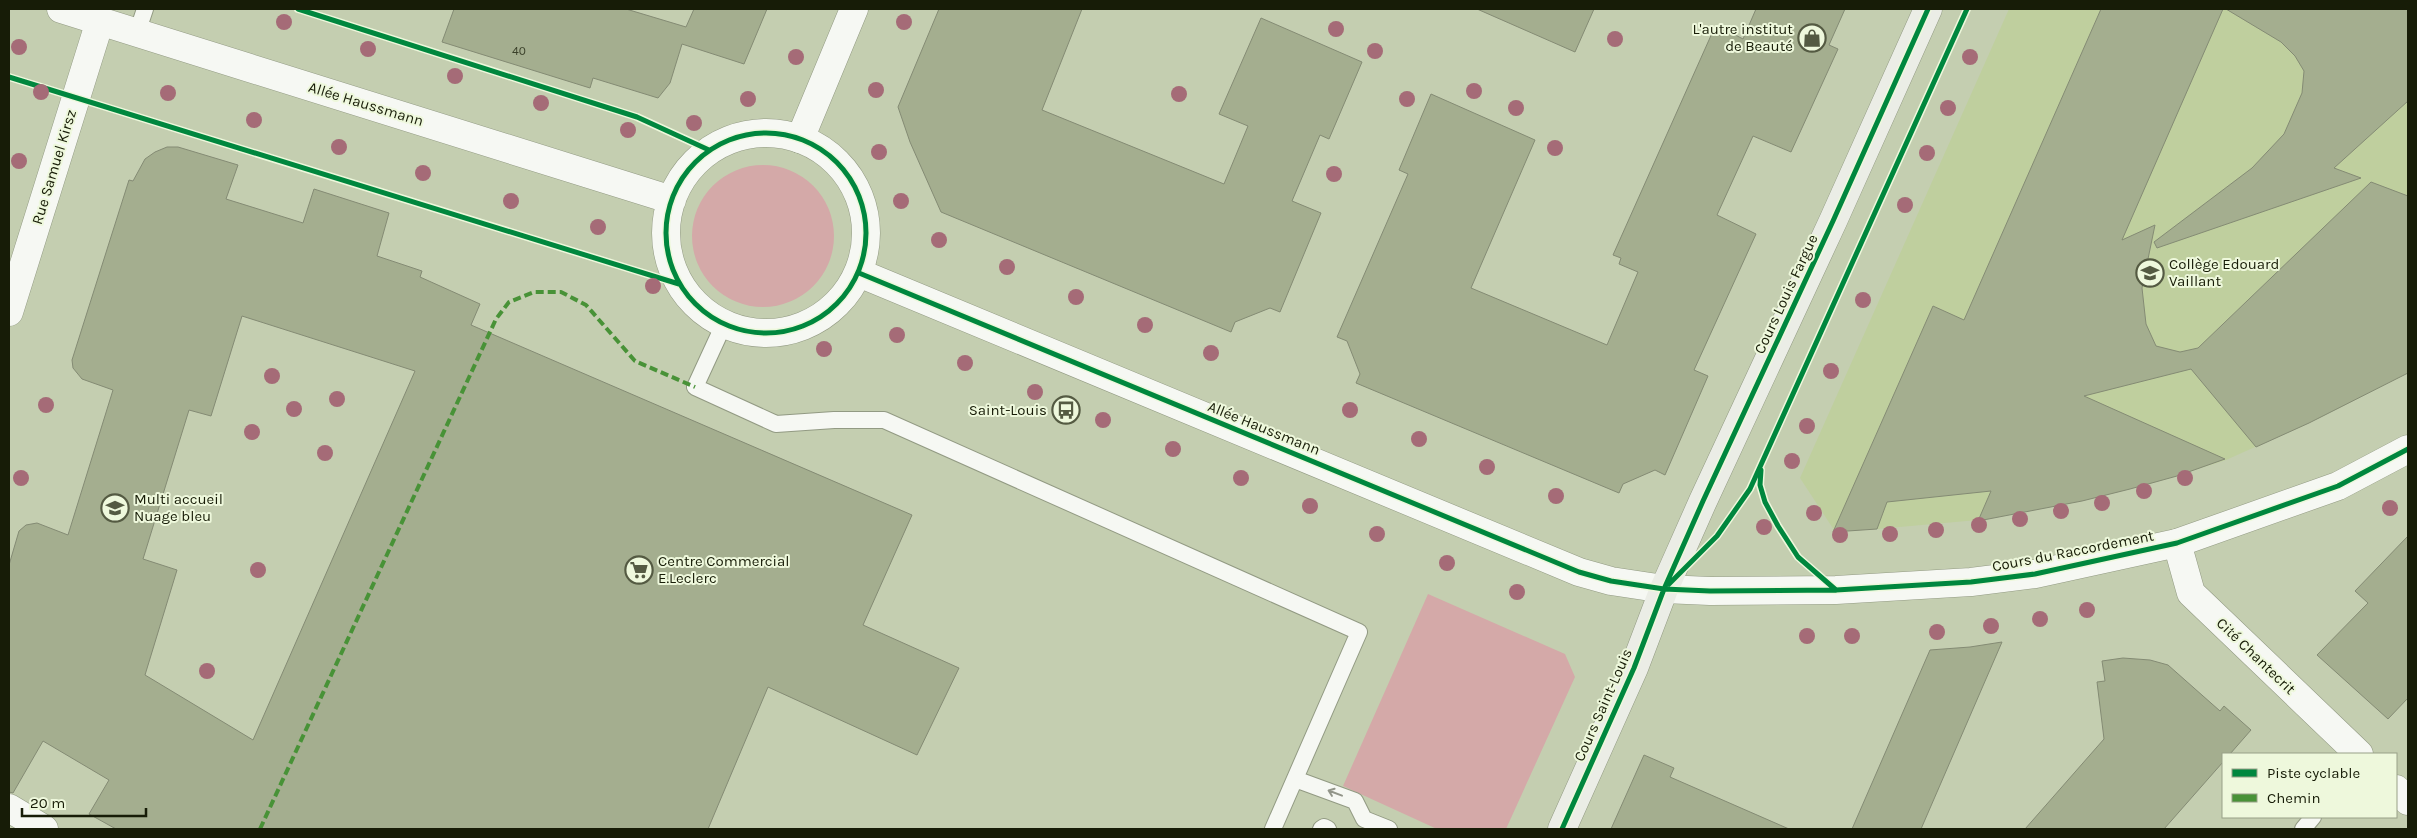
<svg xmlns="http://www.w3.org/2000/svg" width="2417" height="838" viewBox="0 0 2417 838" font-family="Karla,sans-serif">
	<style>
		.built { fill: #bfcf9e }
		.green { fill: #d4a9a8 }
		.building { fill: #a4ae8f; stroke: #848b74; fill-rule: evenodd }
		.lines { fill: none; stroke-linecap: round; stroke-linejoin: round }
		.service-casing { stroke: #929a83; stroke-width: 18 }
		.minor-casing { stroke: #929a83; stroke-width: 29 }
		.tertiary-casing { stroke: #929a83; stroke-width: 29 }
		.secondary-casing { stroke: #929a83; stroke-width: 29 }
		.service { stroke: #f6f8f3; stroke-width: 16 }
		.minor { stroke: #f6f8f3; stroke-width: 28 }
		.tertiary { stroke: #f6f8f3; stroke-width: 28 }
		.secondary { stroke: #ebede6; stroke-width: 28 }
		.quiet { stroke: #489237; stroke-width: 4; stroke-dasharray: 8 4; stroke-linecap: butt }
		.cycleway-casing { stroke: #eef8dc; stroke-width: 8 }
		.cycleway { stroke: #00873e; stroke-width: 5 }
		.tree { fill: #a56b77 }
		.oneway { stroke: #929589 }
		.labels { text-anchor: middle; stroke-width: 4; stroke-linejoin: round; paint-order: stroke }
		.number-label { font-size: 12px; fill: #3a4029 }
		.poi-label { font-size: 15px; fill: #171c07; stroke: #eef8dc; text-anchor: start }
		.street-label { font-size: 15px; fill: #171c07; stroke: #eef8dc }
	</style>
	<rect width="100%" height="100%" fill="#c4ceb0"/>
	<path class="built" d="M2009 9H2408V373L2309 423 2226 460 2153 483 2082 501 1978 520 1877 529 1834 530 1800 478Z"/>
	<path class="green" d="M692 236a71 71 0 1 1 142 0a71 71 0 1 1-142 0Z
		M1428 594 1565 654 1575 677 1506 829H1437L1343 786Z"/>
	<path class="building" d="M454 9H626L686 27 694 9H767L744 64 682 44 670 83 658 98 593 78 590 88 442 42Z
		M939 9H1082L1042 110 1224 184 1248 126 1219 114 1261 18 1362 62 1329 139 1320 135 1292 201 1321 213 1280 312 1270 308 1235 322 1231 332 941 212 910 142 898 107Z
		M1477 9H1594L1575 52Z
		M1756 9H1845L1829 45 1838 49 1791 152 1753 136 1717 215 1756 234 1694 370 1708 376 1665 475 1655 470 1623 484 1619 493 1356 383 1360 374 1347 341 1337 337 1408 174 1399 170 1431 94 1535 140 1471 288 1607 345 1638 272 1619 264 1621 258 1613 255 1692 78 1713 31 1721 36 1724 29 1743 39Z
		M2101 9H2223L2122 240 2155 225 2142 288 2146 324 2156 346 2180 352 2198 348 2371 182 2408 196V373L2309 423 2256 447 2191 369 2084 396 2225 459 2177 476 2130 489 2082 501 1978 521 1991 491 1887 502 1877 529 1833 532 1933 306 1964 320Z
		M2226 9H2408V101L2334 168 2361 178 2157 248 2154 242 2252 168 2284 134 2302 93 2304 71 2295 56 2281 42Z
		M167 147H178L238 165 226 199 303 223 314 189 389 213 377 256 422 271 420 277 480 304 471 325 912 515 863 625 959 668 917 755 768 687 708 829H116L89 814 109 780 43 741 13 793 9 792V565L19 531 26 525 37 523 68 535 113 390 82 379 73 368 72 360 129 180 133 181 145 159 155 152ZM242 316 415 371 253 740 145 675 177 570 143 559 189 410 211 416Z
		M2408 536V698L2388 719 2317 655 2368 603 2355 591Z
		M2002 642 1921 829H1852L1930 650 1970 647Z
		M2123 658 2150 660 2168 665 2220 711 2224 706 2251 730 2230 754H2223V762L2164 829H2025L2104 739 2097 682 2105 681 2102 661Z
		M1644 755 1674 768 1670 777 1789 829H1611Z"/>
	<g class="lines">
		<g class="service-casing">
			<path id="service" d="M137 33 145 9
				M724 324 695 387 776 424 834 420H884L1359 632 1273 829
				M1295 779 1355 801 1364 819 1389 829
				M1321 829 1324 827 1328 829
				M2303 829 2313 817"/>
		</g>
		<g class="minor-casing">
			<path id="minor" d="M800 139 854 9
				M9 312 100 21
				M2177 543 2191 593 2359 754
				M2396 789 2408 801
				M9 808 44 829"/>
		</g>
		<g class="tertiary-casing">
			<path id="tertiary" d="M61 9 672 200
				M666 233a100 100 0 1 1 200 0a100 100 0 1 1-200 0Z
				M859 273 1579 572 1611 581 1664 589 1710 591 1836 590 1971 582 2035 574 2177 543 2338 486 2408 449"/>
		</g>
		<g class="secondary-casing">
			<path id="secondary" d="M1562 829 1634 668 1664 589 1703 501 1833 221 1928 9"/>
		</g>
		<use href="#service" class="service"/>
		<use href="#minor" class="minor"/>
		<use href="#tertiary" class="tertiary"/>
		<use href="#secondary" class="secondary"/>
		<path class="quiet" d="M260 829 496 319 509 302 534 292H561L586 305 635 361 695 387"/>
		<g class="cycleway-casing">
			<path id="cycleway" d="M298 9 637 117 709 150
				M9 77 679 284
				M666 233a100 100 0 1 1 200 0a100 100 0 1 1-200 0Z
				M859 273 1579 572 1611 581 1664 589 1710 591 1836 590 1971 582 2035 574 2177 543 2338 486 2408 449
				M1761 470 1760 485 1765 502 1778 526 1798 557 1836 590
				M1669 584 1717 536 1750 489 1967 9
				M1562 829 1634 668 1664 589 1703 501 1833 221 1928 9"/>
		</g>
		<use href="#cycleway" class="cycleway"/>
	</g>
	<g class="tree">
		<circle cx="284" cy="22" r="8"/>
		<circle cx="904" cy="22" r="8"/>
		<circle cx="1336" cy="29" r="8"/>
		<circle cx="1615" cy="39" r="8"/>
		<circle cx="19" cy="47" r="8"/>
		<circle cx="368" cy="49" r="8"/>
		<circle cx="1375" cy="51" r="8"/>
		<circle cx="796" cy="57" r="8"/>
		<circle cx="1970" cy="57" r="8"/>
		<circle cx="455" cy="76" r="8"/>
		<circle cx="876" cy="90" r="8"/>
		<circle cx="1474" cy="91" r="8"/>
		<circle cx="41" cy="92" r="8"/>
		<circle cx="168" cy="93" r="8"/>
		<circle cx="1179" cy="94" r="8"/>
		<circle cx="748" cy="99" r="8"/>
		<circle cx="1407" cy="99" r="8"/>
		<circle cx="541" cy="103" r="8"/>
		<circle cx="1516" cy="108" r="8"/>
		<circle cx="1948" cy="108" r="8"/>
		<circle cx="254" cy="120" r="8"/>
		<circle cx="694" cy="123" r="8"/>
		<circle cx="628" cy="130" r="8"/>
		<circle cx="339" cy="147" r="8"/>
		<circle cx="1555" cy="148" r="8"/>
		<circle cx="879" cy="152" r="8"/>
		<circle cx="1927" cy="153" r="8"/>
		<circle cx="19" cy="161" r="8"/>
		<circle cx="423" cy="173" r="8"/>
		<circle cx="1334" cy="174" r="8"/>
		<circle cx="511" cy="201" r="8"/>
		<circle cx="901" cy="201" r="8"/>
		<circle cx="1905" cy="205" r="8"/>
		<circle cx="598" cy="227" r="8"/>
		<circle cx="939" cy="240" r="8"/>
		<circle cx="1007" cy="267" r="8"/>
		<circle cx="653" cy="286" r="8"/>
		<circle cx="1076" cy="297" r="8"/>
		<circle cx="1863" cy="300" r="8"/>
		<circle cx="1145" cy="325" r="8"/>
		<circle cx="897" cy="335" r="8"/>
		<circle cx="824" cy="349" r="8"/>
		<circle cx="1211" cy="353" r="8"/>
		<circle cx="965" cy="363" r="8"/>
		<circle cx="1831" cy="371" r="8"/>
		<circle cx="272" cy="376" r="8"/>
		<circle cx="1035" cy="392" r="8"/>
		<circle cx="337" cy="399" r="8"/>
		<circle cx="46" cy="405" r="8"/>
		<circle cx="294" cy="409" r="8"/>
		<circle cx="1350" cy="410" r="8"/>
		<circle cx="1103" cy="420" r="8"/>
		<circle cx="1807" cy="426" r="8"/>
		<circle cx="252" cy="432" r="8"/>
		<circle cx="1419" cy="439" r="8"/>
		<circle cx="1173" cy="449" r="8"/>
		<circle cx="325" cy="453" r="8"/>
		<circle cx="1792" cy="461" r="8"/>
		<circle cx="1487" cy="467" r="8"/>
		<circle cx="21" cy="478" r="8"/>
		<circle cx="1241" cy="478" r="8"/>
		<circle cx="2185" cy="478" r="8"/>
		<circle cx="2144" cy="491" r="8"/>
		<circle cx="1556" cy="496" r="8"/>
		<circle cx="2102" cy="503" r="8"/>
		<circle cx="1310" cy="506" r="8"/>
		<circle cx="2390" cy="508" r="8"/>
		<circle cx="2061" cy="511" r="8"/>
		<circle cx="1814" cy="513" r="8"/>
		<circle cx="2020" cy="519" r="8"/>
		<circle cx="1979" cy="525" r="8"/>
		<circle cx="1764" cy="527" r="8"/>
		<circle cx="1936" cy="530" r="8"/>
		<circle cx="1377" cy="534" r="8"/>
		<circle cx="1890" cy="534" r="8"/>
		<circle cx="1840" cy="535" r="8"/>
		<circle cx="1447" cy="563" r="8"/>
		<circle cx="258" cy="570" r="8"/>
		<circle cx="1517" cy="592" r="8"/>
		<circle cx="2087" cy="610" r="8"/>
		<circle cx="2040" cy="619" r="8"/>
		<circle cx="1991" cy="626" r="8"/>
		<circle cx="1937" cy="632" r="8"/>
		<circle cx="1807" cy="636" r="8"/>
		<circle cx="1852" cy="636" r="8"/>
		<circle cx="207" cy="671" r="8"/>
	</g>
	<defs><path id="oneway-shaft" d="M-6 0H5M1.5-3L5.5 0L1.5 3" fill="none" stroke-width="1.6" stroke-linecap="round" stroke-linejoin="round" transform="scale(1.25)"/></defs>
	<use class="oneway" href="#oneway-shaft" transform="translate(1335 793) rotate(-159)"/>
	<defs>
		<g id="shop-ring" transform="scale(1.4375)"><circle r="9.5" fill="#eef8dc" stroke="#545a42" stroke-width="1.5"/><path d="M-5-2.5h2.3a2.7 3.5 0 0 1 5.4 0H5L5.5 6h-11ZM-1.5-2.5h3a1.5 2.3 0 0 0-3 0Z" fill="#545a42"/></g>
		<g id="school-ring" transform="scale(1.4375)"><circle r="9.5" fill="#eef8dc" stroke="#545a42" stroke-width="1.5"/><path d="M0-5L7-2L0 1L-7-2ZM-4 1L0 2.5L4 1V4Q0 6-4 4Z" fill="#545a42"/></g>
		<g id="bus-ring" transform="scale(1.4375)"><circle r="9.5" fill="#eef8dc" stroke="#545a42" stroke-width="1.5"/><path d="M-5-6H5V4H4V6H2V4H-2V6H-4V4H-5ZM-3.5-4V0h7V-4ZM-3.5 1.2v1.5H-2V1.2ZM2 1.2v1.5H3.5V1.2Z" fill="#545a42"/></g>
		<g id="supermarket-ring" transform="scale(1.4375)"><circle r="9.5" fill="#eef8dc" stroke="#545a42" stroke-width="1.5"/><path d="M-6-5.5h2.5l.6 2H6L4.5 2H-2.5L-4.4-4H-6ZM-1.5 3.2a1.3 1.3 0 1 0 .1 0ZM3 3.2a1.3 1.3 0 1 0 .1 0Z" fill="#545a42"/></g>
	</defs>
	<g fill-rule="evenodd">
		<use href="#shop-ring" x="1812" y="38"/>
		<use href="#school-ring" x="2150" y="273"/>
		<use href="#bus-ring" x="1066" y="410"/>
		<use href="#school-ring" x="115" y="508"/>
		<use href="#supermarket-ring" x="639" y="570"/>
	</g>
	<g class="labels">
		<g class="number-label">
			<text x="519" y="55">40</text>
		</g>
		<g class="poi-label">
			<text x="1793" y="34" text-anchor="end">L'autre institut<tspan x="1793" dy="17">de Beauté</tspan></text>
			<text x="2169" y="269">Collège Edouard<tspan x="2169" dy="17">Vaillant</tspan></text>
			<text x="1047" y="415" text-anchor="end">Saint-Louis</text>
			<text x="134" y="504">Multi accueil<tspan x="134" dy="17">Nuage bleu</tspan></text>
			<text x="658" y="566">Centre Commercial<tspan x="658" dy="17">E.Leclerc</tspan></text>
		</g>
		<g class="street-label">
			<text transform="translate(366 104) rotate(17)" y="5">Allée Haussmann</text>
			<text transform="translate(54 167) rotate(-73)" y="5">Rue Samuel Kirsz</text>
			<text transform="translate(1786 294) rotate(-65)" y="5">Cours Louis Fargue</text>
			<text transform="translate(1264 428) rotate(22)" y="5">Allée Haussmann</text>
			<text transform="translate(2073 551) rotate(-11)" y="5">Cours du Raccordement</text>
			<text transform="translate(2256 656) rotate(44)" y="5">Cité Chantecrit</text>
			<text transform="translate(1603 705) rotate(-66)" y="5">Cours Saint-Louis</text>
		</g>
	</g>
	<rect width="2417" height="838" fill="none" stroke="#171c07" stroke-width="20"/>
	<rect x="2222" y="753" width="175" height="65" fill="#eef8dc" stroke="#98a087"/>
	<rect x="2232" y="769" width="25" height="8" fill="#00873e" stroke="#98a087"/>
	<text x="2267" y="778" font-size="15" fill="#171c07">Piste cyclable</text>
	<rect x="2232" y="794" width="25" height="8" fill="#489237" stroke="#98a087"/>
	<text x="2267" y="803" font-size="15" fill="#171c07">Chemin</text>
	<path d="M22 808v8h124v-8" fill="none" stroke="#171c07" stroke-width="2.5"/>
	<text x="30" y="808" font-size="15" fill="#171c07" stroke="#eef8dc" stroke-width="4" paint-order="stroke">20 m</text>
</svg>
